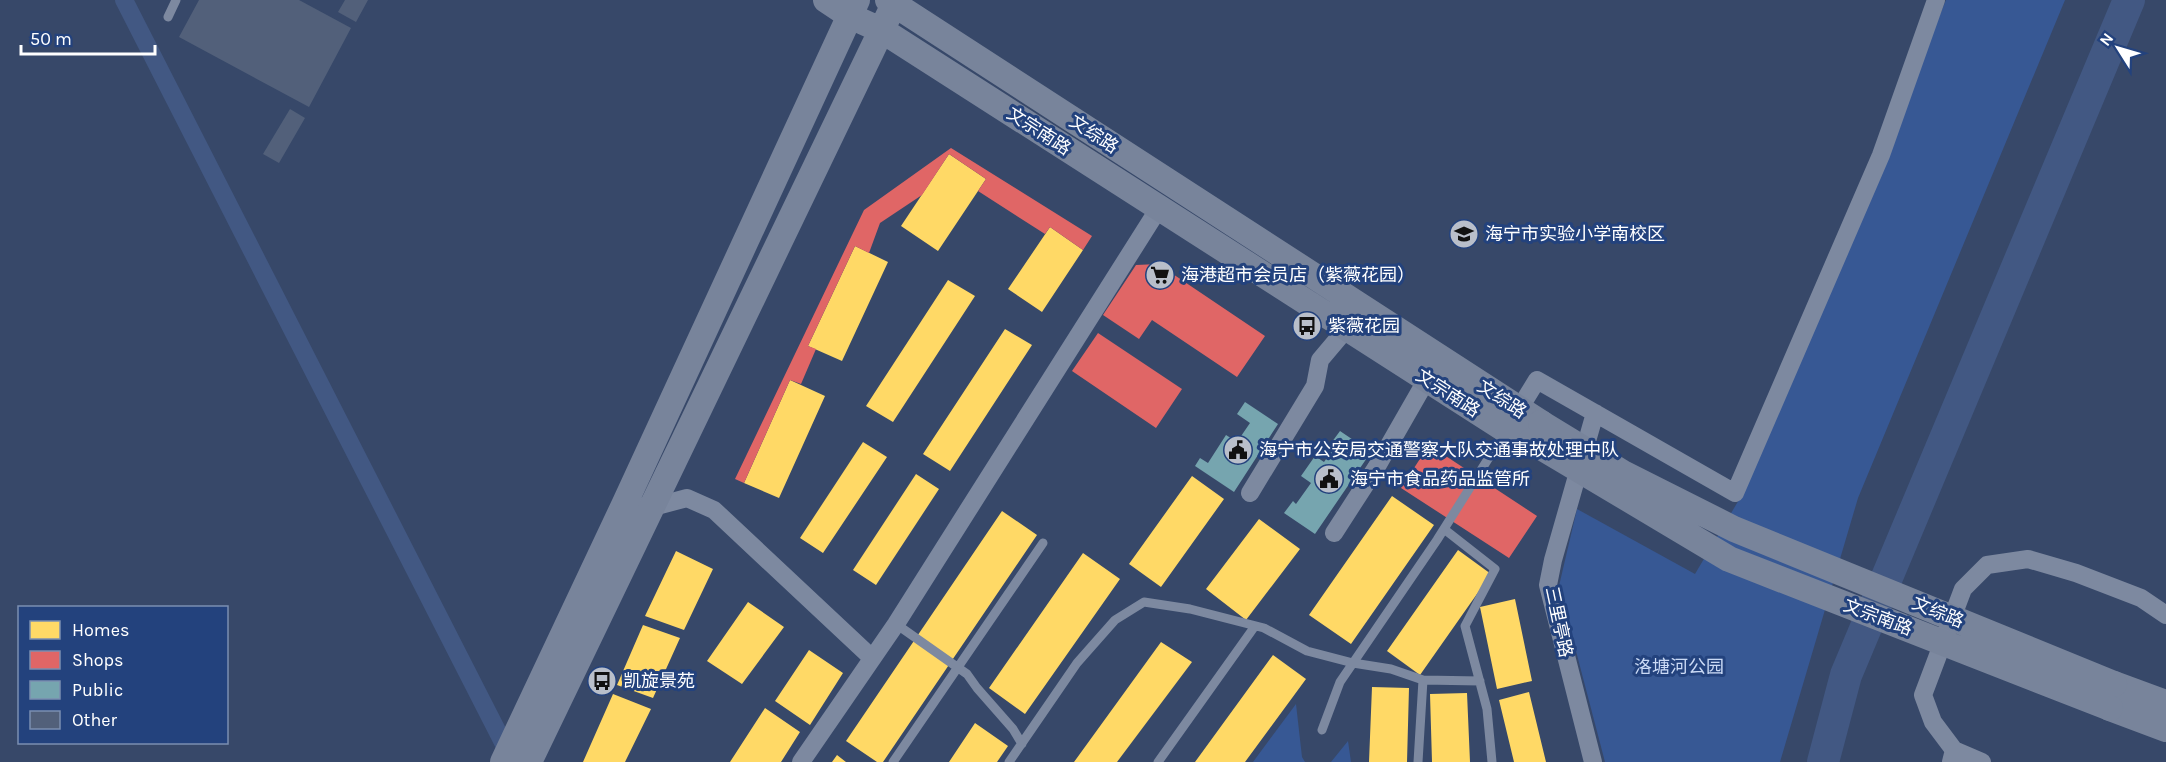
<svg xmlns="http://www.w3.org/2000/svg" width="2166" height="762" viewBox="0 0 2166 762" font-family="Karla,'Noto Sans SC',sans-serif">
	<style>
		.green { fill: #375894 }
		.homes { fill: #ffd966 }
		.shops { fill: #e06666 }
		.public { fill: #76a5af }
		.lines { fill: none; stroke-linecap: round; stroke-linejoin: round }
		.canal { stroke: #425883; stroke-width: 18 }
		.river { stroke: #425883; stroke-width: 32 }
		.building { fill: #52607a }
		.lane { stroke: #7d89a0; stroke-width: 9 }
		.street { stroke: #7d89a0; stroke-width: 18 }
		.secondary { stroke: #78849b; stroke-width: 26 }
		.secondary-bridge { stroke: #78849b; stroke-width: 26 }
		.labels { text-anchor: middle; stroke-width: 6; stroke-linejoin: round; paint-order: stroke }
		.street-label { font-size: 18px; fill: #fff; stroke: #23427d }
		.poi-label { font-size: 18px; fill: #fff; stroke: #23427d; text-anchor: start }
		.park-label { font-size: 18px; fill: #cbdaf5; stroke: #23427d }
	</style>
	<rect width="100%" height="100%" fill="#374869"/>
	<path class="green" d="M1946 0H2065L1858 498 1780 762H1605L1559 586 1577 509 1695 574 1743 493Z
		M1296 704 1302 757 1305 762H1253Z
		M1348 741 1351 762H1331Z"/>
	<path class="homes" d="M949 154 986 179 938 251 901 226Z
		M1050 227 1083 250 1042 312 1008 289Z
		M855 246 888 262 842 361 808 346Z
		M948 280 975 296 893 422 866 406Z
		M1005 329 1032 345 950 471 923 454Z
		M790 380 825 396 779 498 744 483Z
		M863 442 887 457 823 553 800 538Z
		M916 474 939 489 876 585 853 570Z
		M1192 476 1224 499 1161 587 1129 564Z
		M1392 496 1434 525 1351 644 1309 615Z
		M1002 511 1037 535 883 762H877L846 741Z
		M1259 519 1300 549 1246 620 1206 589Z
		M1458 550 1491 574 1420 675 1387 651Z
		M676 551 713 569 684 630 645 616Z
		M1083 553 1120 579 1025 714 989 688Z
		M1515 599 1532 681 1497 689 1480 607Z
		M748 602 784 627 742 684 707 661Z
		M643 625 680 638 653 698 617 685Z
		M1161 642 1192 662 1117 762H1074Z
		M809 650 843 673 810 725 775 701Z
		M1273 655 1306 679 1245 762H1195Z
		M1372 687 1409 688 1407 762H1369Z
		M1529 692 1546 762H1514L1499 700Z
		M1467 693 1470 762H1432L1430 694Z
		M613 694 651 709 625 762H583Z
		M765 708 800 732 781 762H730Z
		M975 723 1008 746 997 762H949Z
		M837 755 846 762H832Z"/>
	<path class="shops" d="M951 148 1092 236 1083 250 1050 227 1045 234 978 191 986 179 949 154 922 195 880 223 869 253 855 246 808 346 816 349 801 384 790 380 744 483 735 479 864 210Z
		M1158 264 1265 336 1237 377 1152 320 1139 339 1103 315 1136 265Z
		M1098 333 1182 389 1156 428 1072 371Z
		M1429 445 1537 516 1509 558 1401 488Z"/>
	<path class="public" d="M1245 402 1278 424 1234 492 1195 466 1200 458 1208 463 1226 435 1237 442 1250 423 1237 414Z
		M1340 431 1371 452 1315 534 1284 513 1293 501 1296 504 1311 483 1301 476 1315 456 1324 462 1333 449 1329 446Z"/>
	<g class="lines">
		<path class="canal" d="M124 0 512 760"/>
		<path class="river" d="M1823 762 1846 675 2129 0"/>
	</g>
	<path class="building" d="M199 0H299L351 28 309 107 179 37Z
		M345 0H368L356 22 338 12Z
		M290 109 305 118 279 163 263 154Z"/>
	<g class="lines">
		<path class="lane" d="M168 17 176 0
			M1444 529 1495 569 1465 626 1487 709 1492 762
			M896 624 967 674 977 688 1013 729 1022 744
			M1322 730 1340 682 1437 540 1505 432
			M893 762 1043 543
			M1009 762 1077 663 1115 620 1144 602 1190 609 1264 628 1307 651 1353 663 1391 669 1423 680 1480 681
			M1158 762 1255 626
			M1418 762 1423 680"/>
		<path class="street" d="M1513 419 1537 380 1735 493 1881 155 1936 0
			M1250 493 1315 386 1320 360 1347 328
			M644 506 653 507 687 498 714 510 872 658
			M1334 533 1376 468 1427 379
			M1954 750 1982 762
			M801 762 896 624 1159 208
			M1593 762 1548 585 1553 560 1595 413
			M1951 762 1954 750 1933 722 1923 695 1963 589 1987 565 2028 559 2076 573 2141 598 2166 615"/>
		<path class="secondary" d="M826 0 850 16 883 31 1506 430 1531 441
			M888 0 1541 423
			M2114 684 2166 703
			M2110 708 2166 729
			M503 762 624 505 857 0
			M529 762 896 0"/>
		<path class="secondary-bridge" d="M1541 423 1623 473 1734 529 2114 684
			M1531 441 1729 559 2110 708"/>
	</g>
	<defs>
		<g id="school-disc" transform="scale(1.5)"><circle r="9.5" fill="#b9bfca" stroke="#23427d"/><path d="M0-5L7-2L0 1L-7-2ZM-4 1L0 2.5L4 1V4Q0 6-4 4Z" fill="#111"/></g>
		<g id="supermarket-disc" transform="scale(1.5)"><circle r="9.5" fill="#b9bfca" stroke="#23427d"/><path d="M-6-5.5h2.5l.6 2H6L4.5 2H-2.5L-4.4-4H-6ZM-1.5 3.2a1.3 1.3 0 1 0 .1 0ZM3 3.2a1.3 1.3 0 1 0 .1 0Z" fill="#111"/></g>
		<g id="bus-disc" transform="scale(1.5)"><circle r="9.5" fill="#b9bfca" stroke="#23427d"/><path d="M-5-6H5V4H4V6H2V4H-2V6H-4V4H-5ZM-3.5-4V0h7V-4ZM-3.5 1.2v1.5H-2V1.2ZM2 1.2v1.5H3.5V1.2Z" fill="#111"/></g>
		<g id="civic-disc" transform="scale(1.5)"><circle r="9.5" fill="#b9bfca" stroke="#23427d"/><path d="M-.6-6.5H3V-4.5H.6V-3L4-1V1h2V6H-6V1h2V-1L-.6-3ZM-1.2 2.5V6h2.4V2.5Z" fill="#111"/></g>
	</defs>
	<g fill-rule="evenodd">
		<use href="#school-disc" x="1464" y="234"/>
		<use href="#supermarket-disc" x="1160" y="275"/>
		<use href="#bus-disc" x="1307" y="326"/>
		<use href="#civic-disc" x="1238" y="450"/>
		<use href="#civic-disc" x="1329" y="479"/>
		<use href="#bus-disc" x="602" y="681"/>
	</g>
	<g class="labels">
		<g class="street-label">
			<text transform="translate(1039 131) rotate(33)" y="6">文宗南路</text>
			<text transform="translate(1094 134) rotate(33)" y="6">文综路</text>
			<text transform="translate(1448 393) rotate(33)" y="6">文宗南路</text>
			<text transform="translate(1502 399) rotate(33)" y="6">文综路</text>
			<text transform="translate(1938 612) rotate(22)" y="6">文综路</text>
			<text transform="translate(1878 617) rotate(21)" y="6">文宗南路</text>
			<text transform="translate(1559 622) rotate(78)" y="6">三里亭路</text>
		</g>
		<g class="poi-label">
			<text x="1485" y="240">海宁市实验小学南校区</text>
			<text x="1181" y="281">海港超市会员店（紫薇花园）</text>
			<text x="1328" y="332">紫薇花园</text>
			<text x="1259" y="456">海宁市公安局交通警察大队交通事故处理中队</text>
			<text x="1350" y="485">海宁市食品药品监管所</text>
			<text x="623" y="687">凯旋景苑</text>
		</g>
		<g class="park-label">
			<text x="1679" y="673">洛塘河公园</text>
		</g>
	</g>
	<rect x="18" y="606" width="210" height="138" fill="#23427d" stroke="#7b8eb1" stroke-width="1.5"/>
	<rect x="30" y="621" width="30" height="18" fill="#ffd966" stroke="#7b8eb1" stroke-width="1.5"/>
	<text x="72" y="636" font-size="18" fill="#ffffff">Homes</text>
	<rect x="30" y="651" width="30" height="18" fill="#e06666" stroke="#7b8eb1" stroke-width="1.5"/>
	<text x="72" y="666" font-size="18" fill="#ffffff">Shops</text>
	<rect x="30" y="681" width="30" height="18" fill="#76a5af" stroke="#7b8eb1" stroke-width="1.5"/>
	<text x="72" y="696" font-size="18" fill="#ffffff">Public</text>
	<rect x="30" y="711" width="30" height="18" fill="#52607a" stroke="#7b8eb1" stroke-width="1.5"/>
	<text x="72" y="726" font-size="18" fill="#ffffff">Other</text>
	<g transform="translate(2118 48) rotate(307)" stroke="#23427d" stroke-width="4.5" paint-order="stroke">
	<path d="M0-4.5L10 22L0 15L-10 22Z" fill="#ffffff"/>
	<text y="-9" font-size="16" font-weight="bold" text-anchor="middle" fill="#ffffff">N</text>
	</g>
	<path d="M21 45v9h134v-9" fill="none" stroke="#ffffff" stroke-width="3"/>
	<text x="30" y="45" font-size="18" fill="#ffffff" stroke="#23427d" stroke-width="4.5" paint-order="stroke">50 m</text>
</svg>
